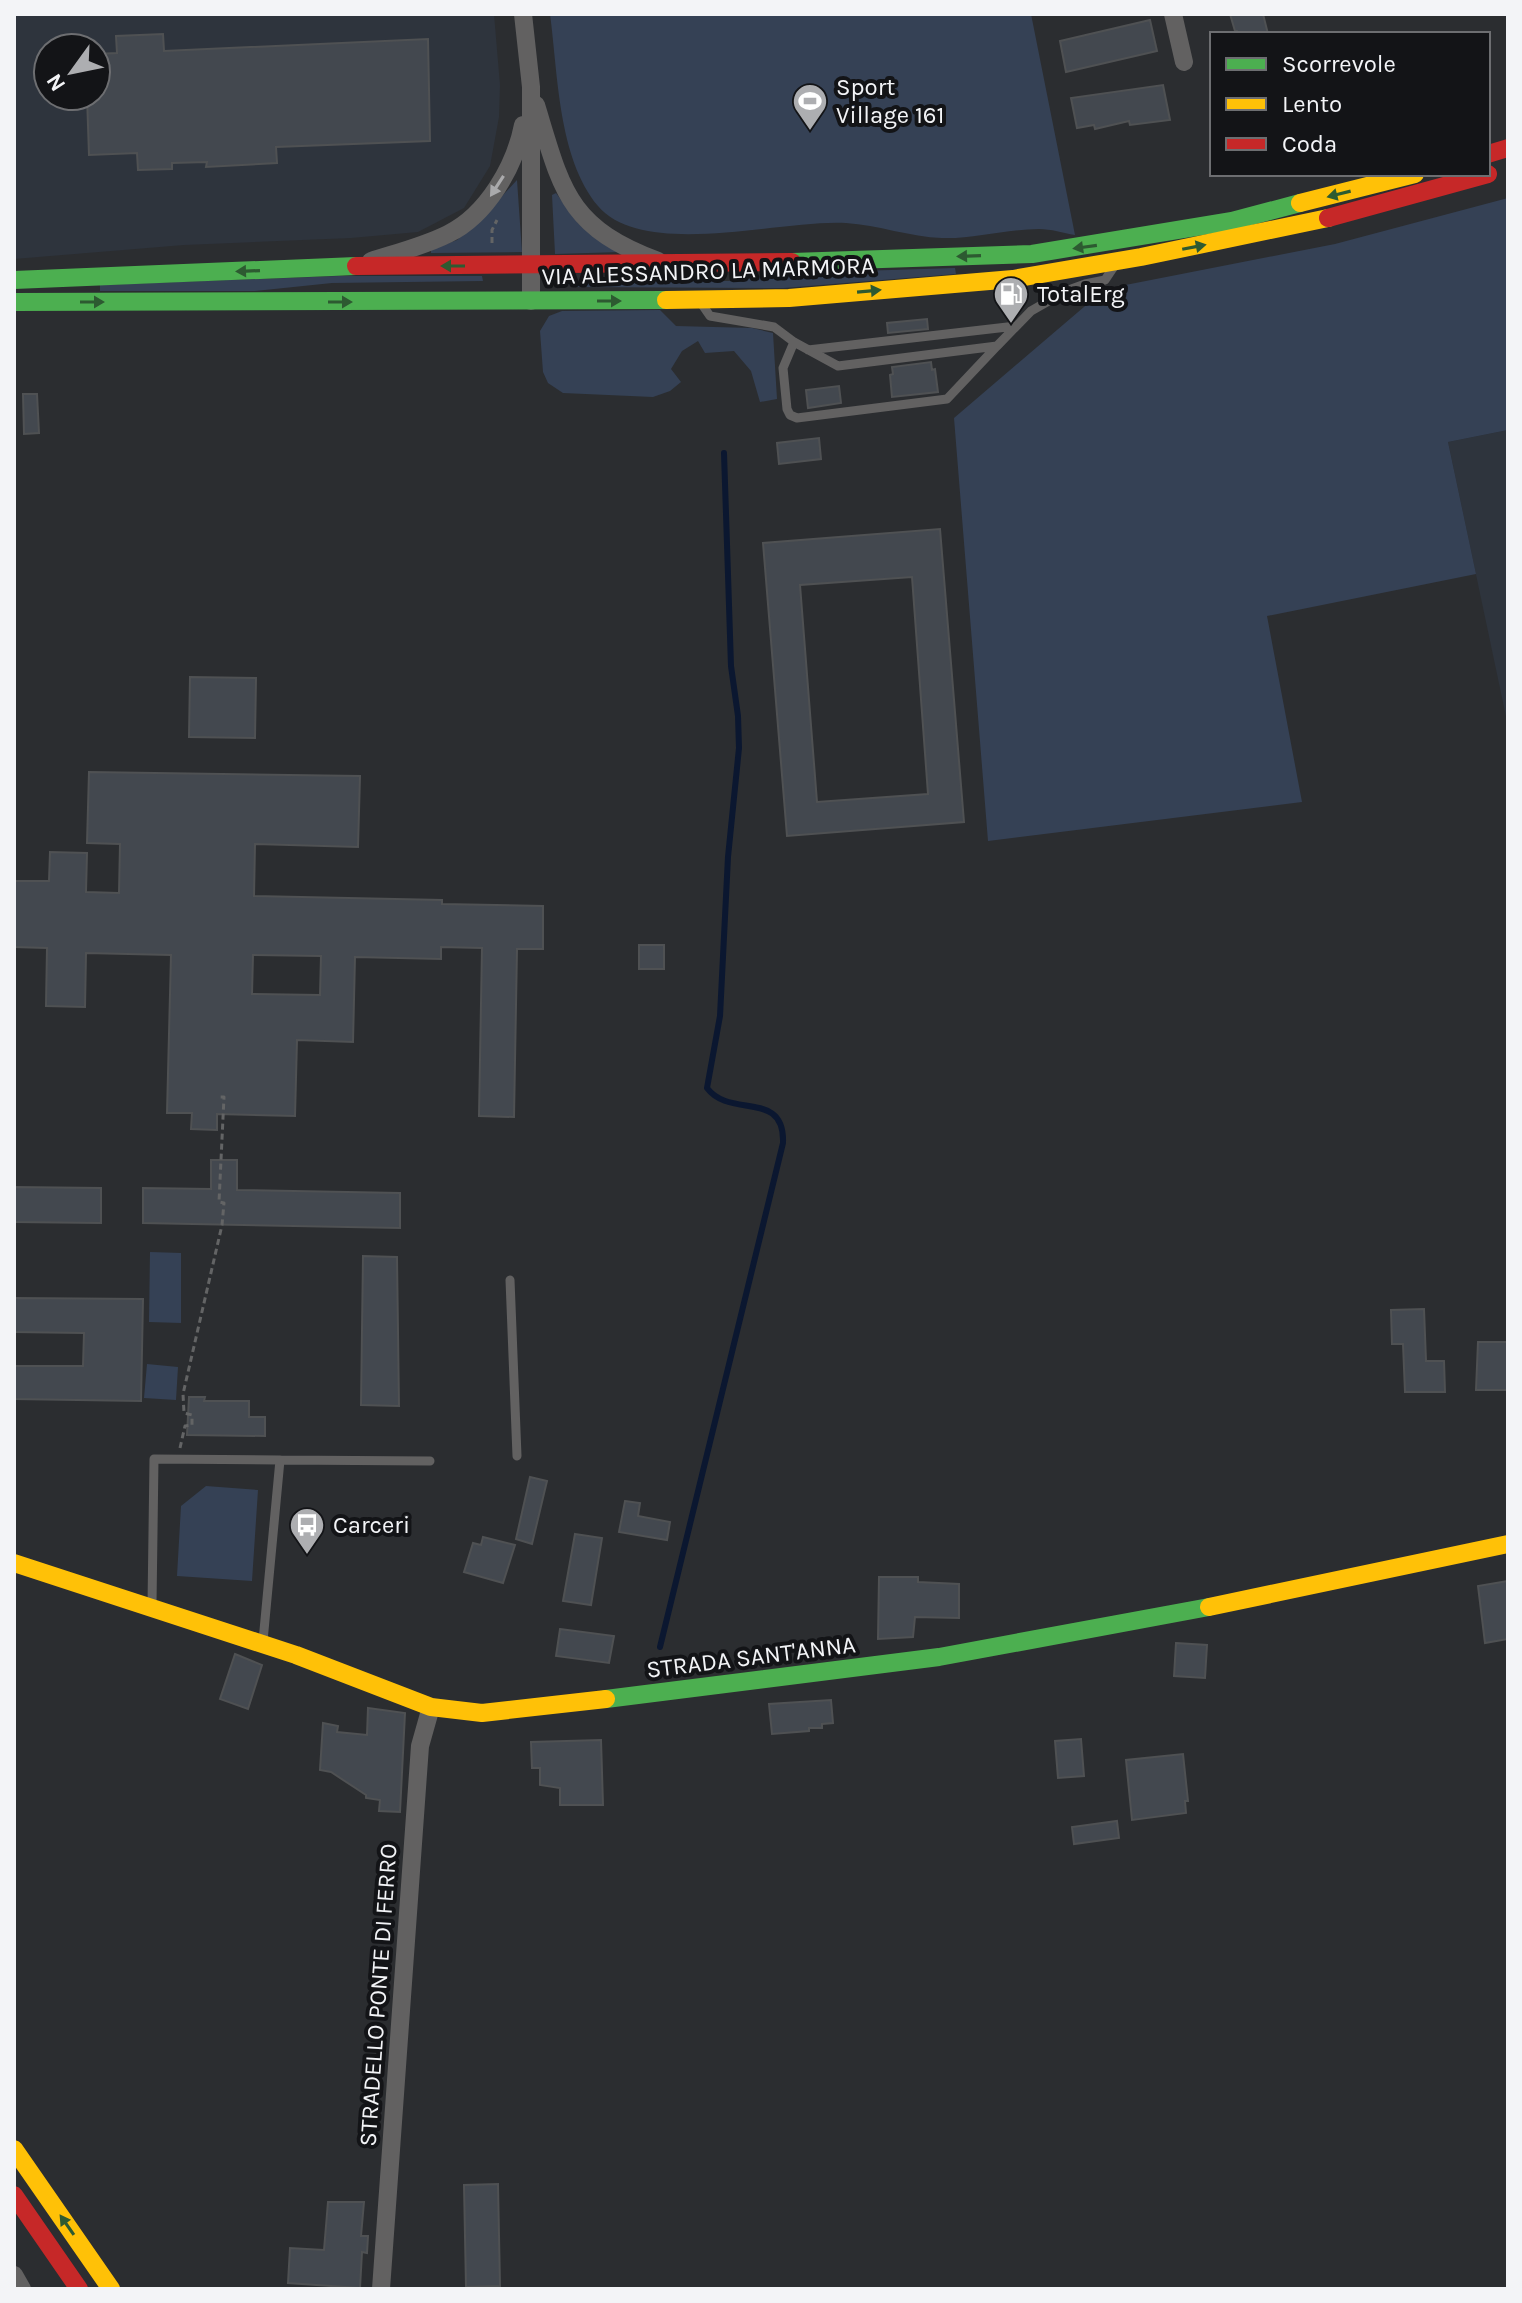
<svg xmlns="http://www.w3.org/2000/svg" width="1522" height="2303" viewBox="0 0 1522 2303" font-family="Karla,sans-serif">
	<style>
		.built { fill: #2e343d; fill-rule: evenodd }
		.green { fill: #354155 }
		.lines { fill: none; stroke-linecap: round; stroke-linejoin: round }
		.stream { stroke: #0b1730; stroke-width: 6 }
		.building { fill: #43484f; stroke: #4f5153; stroke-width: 2; fill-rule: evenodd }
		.path { stroke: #636465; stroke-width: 3; stroke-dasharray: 6 4; stroke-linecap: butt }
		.lane { stroke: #626161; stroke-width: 9 }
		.street { stroke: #626161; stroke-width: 18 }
		.fast { stroke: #4caf50; stroke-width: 18 }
		.slow { stroke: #ffc107; stroke-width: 18 }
		.jam { stroke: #c62828; stroke-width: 18 }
		.oneway { fill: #aaaaac }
		.oneway2 { fill: #2d5a31 }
		.labels { text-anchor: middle; stroke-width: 8; stroke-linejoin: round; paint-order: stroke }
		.poi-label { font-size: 24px; fill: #f3f4f7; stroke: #131417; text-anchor: start }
		.street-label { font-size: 24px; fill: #f3f4f7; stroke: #131417 }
	</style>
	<rect width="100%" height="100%" fill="#2b2d30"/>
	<path class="built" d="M14 14H494L500 85 499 117 490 166 464 208 418 232 351 238 184 245 14 259ZM48 48H96V96H48Z
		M1508 430V726L1448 442Z"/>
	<path class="green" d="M550 14H1031L1075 235C1063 233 1051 229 1039 229 1007 229 974 239 942 238 910 237 878 225 846 223 782 219 644 260 598 206 558 158 558 74 550 14Z
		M517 180 522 252 431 253V250L457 240 478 222Z
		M556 193 578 223 620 252 555 254 552 195Z
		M1508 198V430L1448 442 1476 574 1267 616 1302 802 988 841 954 418 1105 289 1335 244Z
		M955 268 956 274 784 288 572 287 568 284 569 282 728 281 794 273Z
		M338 276H482L483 281 332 283 255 291H100V285Z
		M660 310 676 326 752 328 773 333 777 399 760 402 751 371 734 351 705 353 698 341 682 351 671 369 681 382 670 391 653 397 563 393 548 383 543 372 540 331 549 316 562 311Z
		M150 1252 181 1253V1323L149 1322Z
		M147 1364 178 1367 176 1400 144 1398Z
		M206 1486 258 1490 252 1581 177 1576 181 1506Z"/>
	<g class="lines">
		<path class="stream" d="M660 1647 783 1143C785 1089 730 1119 707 1088L720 1016 728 857 739 748 738 716 731 666 724 453"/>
	</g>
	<path class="building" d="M1230 14H1263L1268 34H1238L1237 31H1235Z
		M1150 20 1157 51 1066 72 1060 41Z
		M163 34 164 51 428 39 430 141 276 147 277 163 206 167 207 162 172 163V169L138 170 137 153 89 155 87 96H96V54L117 53 116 36Z
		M1163 85 1170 120 1130 125 1129 121 1095 129 1094 125 1077 128 1071 98Z
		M927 319 928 329 888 333 887 323Z
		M931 362 932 370 935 369 938 392 892 397 890 375 893 374 892 367Z
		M839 386 841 403 808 408 806 390Z
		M23 394H37L39 433 24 434Z
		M819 438 821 459 779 464 777 443Z
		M940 529 964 822 787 836 763 543ZM912 577 928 794 817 802 800 585Z
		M190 677 256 678 255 738 189 737Z
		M89 772 360 776 358 847 255 844 254 896 442 900V904L543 906V949H517L514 1117 479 1116 482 948 441 947V959L355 957 353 1042 297 1040 295 1116 217 1114V1130L191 1129 192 1113H167L171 955 86 953 85 1007 46 1006 47 948 14 947V881H49L50 852 87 853 86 892 119 893 120 844 87 843ZM253 955 321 956 320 995 252 994Z
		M639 945H664V969H639Z
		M211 1160H237V1190L400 1193V1228L143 1223V1188L211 1189Z
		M14 1187 101 1188V1223L14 1222Z
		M363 1256 397 1257 399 1406 361 1405Z
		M14 1298 143 1299 141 1401 14 1399V1366H83L84 1333 14 1332Z
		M1424 1309 1426 1361H1444L1445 1392H1405L1403 1344H1392L1391 1310Z
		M1478 1342H1508V1390H1476Z
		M189 1397H205L204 1401H249V1417H265V1436L187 1435Z
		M530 1477 547 1481 532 1544 516 1539Z
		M625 1501 640 1503 638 1516 670 1522 667 1540 619 1532Z
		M575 1534 602 1538 591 1605 563 1601Z
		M483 1537 515 1545 503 1583 464 1572 473 1543 481 1545Z
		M879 1577H918V1582L959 1584V1618L915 1617 913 1637 878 1639Z
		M1508 1581V1639L1485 1643 1478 1586Z
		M560 1629 614 1636 609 1663 556 1656Z
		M1176 1643 1207 1645 1205 1678 1174 1676Z
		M235 1654 262 1665 248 1709 220 1699Z
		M831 1700 833 1723 822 1724V1728H809V1731L772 1734 769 1704Z
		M368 1708 405 1713 400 1812 379 1811 380 1800 366 1798V1795L331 1772 320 1770 323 1723 338 1726 337 1732 367 1735Z
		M1081 1739 1084 1776 1058 1778 1055 1741Z
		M601 1740 603 1805H560V1788L540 1785V1768H532L531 1742Z
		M1183 1754 1188 1801H1185L1186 1813 1132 1820 1126 1760Z
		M1117 1821 1119 1838 1074 1844 1072 1827Z
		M498 2184 500 2286 466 2287 464 2185Z
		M328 2202H364L361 2236H368L367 2253 362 2252 360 2288 288 2283 290 2248 324 2250Z"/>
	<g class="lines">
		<path class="path" d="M492 243V230L497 220
			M180 1448 185 1426 192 1425V1415L184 1413 183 1394 222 1225 224 1203 219 1202 224 1097H218"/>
		<path class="lane" d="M701 303 710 316 774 327 794 342 838 366 997 346 1031 311 1066 291 1085 284 1105 280 1115 265
			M794 342 783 368 787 409 790 415 797 418 947 399 997 346
			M808 350 1016 326
			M510 1280 517 1456
			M280 1460 430 1461
			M152 1605 154 1459 280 1460 263 1641"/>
		<path class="street" d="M523 14 531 87V301
			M1173 14 1184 62
			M536 105C562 190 567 227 658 261
			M371 261C396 253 424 246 448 234 487 215 515 166 523 125
			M14 2275 22 2289
			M381 2289 420 1746 431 1707"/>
		<path class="fast" d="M792 262 1032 254 1232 221 1300 203
			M14 280 356 266
			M14 302 666 300
			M606 1699 939 1657 1209 1607"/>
		<path class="slow" d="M1300 203 1415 174
			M666 300 789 298 1013 279 1141 257 1328 218
			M14 1563 296 1655 431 1707 482 1713 606 1699
			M1209 1607 1508 1544
			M14 2149 111 2289"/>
		<path class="jam" d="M1488 154 1508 148
			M1328 218 1488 174
			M356 266 792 262
			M14 2195 79 2289"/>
	</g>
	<defs><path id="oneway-solid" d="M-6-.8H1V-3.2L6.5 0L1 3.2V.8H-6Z" transform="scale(2)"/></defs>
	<use class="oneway" href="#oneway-solid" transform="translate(497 186) rotate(123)"/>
	<g class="oneway2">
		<use href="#oneway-solid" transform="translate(1339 194) rotate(166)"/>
		<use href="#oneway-solid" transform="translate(1085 247) rotate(172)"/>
		<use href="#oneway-solid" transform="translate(1194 247) rotate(-11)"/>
		<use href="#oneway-solid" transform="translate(969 256) rotate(178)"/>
		<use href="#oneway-solid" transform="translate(453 266) rotate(180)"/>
		<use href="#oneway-solid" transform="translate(248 271) rotate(178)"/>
		<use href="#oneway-solid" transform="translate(869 291) rotate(-5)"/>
		<use href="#oneway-solid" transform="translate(609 301)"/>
		<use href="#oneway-solid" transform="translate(92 302)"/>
		<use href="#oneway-solid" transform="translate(340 302)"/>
		<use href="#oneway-solid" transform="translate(67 2225) rotate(-125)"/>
	</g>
	<defs>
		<g id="stadium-pin" transform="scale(1.8)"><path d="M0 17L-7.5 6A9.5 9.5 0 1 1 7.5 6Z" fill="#adaeb1" stroke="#131417"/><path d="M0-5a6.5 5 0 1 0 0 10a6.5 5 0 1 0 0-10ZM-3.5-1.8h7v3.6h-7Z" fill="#fff"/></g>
		<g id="fuel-pin" transform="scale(1.8)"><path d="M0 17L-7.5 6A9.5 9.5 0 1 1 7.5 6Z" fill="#adaeb1" stroke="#131417"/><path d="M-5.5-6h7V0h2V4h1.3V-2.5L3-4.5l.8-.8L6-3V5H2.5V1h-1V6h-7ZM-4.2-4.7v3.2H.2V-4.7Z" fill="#fff"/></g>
		<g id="bus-pin" transform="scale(1.8)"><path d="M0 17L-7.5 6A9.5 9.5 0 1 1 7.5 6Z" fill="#adaeb1" stroke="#131417"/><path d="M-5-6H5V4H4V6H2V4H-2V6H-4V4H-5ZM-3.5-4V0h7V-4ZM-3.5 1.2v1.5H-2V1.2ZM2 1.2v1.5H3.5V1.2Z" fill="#fff"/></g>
	</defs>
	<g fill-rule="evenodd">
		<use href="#stadium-pin" x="810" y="101"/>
		<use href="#fuel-pin" x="1011" y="294"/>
		<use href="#bus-pin" x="307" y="1525"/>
	</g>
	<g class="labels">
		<g class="poi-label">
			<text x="836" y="95">Sport<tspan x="836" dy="28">Village 161</tspan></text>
			<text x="1037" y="302">TotalErg</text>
			<text x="333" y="1533">Carceri</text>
		</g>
		<g class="street-label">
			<text transform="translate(708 271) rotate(-2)" y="8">VIA ALESSANDRO LA MARMORA</text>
			<text transform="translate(751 1657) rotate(-7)" y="8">STRADA SANT'ANNA</text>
			<text transform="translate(378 1995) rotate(-86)" y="8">STRADELLO PONTE DI FERRO</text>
		</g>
	</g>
	<rect width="1522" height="2303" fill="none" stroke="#f3f4f7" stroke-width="32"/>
	<rect x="1210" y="32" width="280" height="144" fill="#131417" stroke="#6d6e71" stroke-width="2"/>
	<rect x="1226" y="58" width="40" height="12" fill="#4caf50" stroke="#6d6e71" stroke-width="2"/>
	<text x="1282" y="72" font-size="24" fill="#f3f4f7">Scorrevole</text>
	<rect x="1226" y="98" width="40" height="12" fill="#ffc107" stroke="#6d6e71" stroke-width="2"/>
	<text x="1282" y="112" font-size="24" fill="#f3f4f7">Lento</text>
	<rect x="1226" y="138" width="40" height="12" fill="#c62828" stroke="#6d6e71" stroke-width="2"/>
	<text x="1282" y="152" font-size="24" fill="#f3f4f7">Coda</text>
	<g transform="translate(72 72) rotate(237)"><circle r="38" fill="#131417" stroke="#6d6e71" stroke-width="2"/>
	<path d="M0-6L14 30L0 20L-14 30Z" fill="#adaeb1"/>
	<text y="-12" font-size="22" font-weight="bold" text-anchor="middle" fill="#f3f4f7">N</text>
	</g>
</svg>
